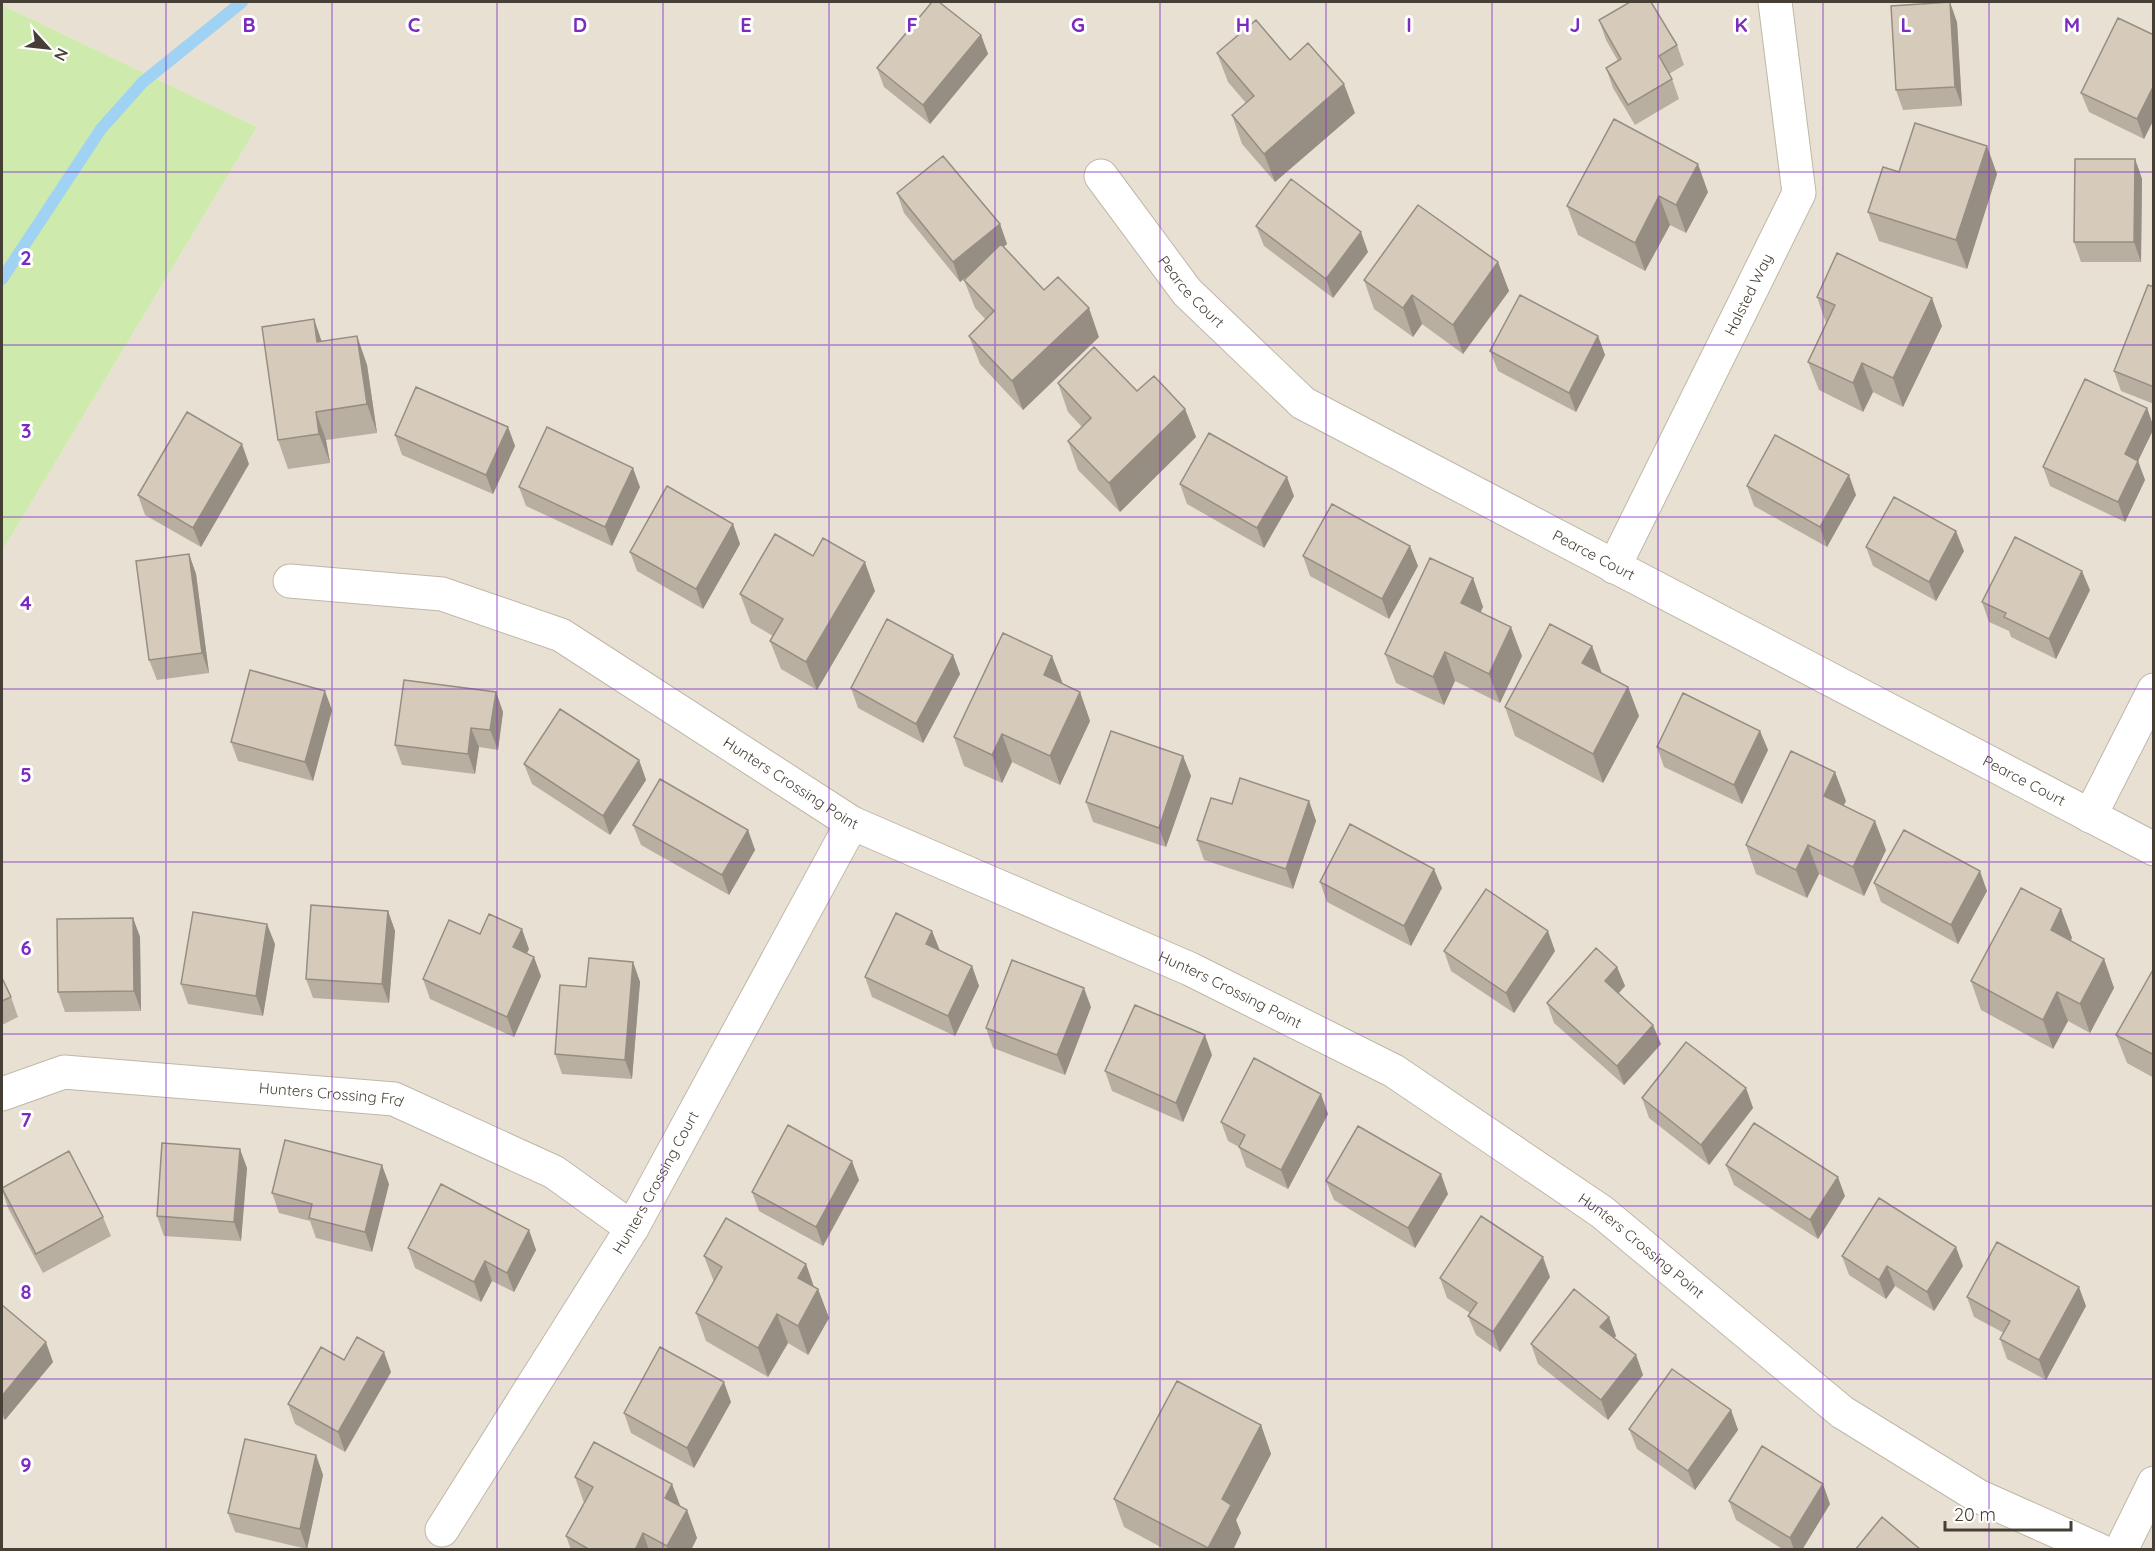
<svg xmlns="http://www.w3.org/2000/svg" width="2155" height="1551" viewBox="0 0 2155 1551" font-family="Quicksand,sans-serif">
	<style>
		.residential { fill: #e8e1d3 }
		.green { fill: #cfeaad }
		.lines { fill: none; stroke-linecap: round; stroke-linejoin: round }
		.stream { stroke: #9fd2f3; stroke-width: 12 }
		.minor-casing { stroke: #bfb7a8; stroke-width: 35 }
		.tertiary-casing { stroke: #bfb7a8; stroke-width: 35 }
		.minor { stroke: #fff; stroke-width: 33 }
		.tertiary { stroke: #fff; stroke-width: 33 }
		.wall { fill: #b8afa1 }
		.shaded-wall { fill: #968e83 }
		.building { fill: #d6cbbb; stroke: #968e83; stroke-width: 1.5 }
		.grid { fill: none; stroke: #7b2cbf; stroke-width: 1.5; stroke-opacity: 0.55 }
		.labels { text-anchor: middle; stroke-width: 6; stroke-linejoin: round; paint-order: stroke }
		.street-label { font-size: 15px; fill: #463f35; stroke: #fff }
		.grid-label { font-size: 20px; text-anchor: middle; font-weight: bold; fill: #7b2cbf; stroke: #fff; stroke-width: 6; stroke-linejoin: round; paint-order: stroke }
	</style>
	<rect width="100%" height="100%" fill="#f4efe6"/>
	<path class="residential" d="M2 2H2153V1549H2V551L257 127 2 5Z"/>
	<path class="green" d="M2 5 257 127 2 551Z"/>
	<g class="lines">
		<path class="stream" d="M2 279 101 129 143 82 242 2"/>
		<g class="minor-casing">
			<g id="minor">
				<path id="s1" d="M1101 176 1187 292 1303 403 2154 849"/>
				<path id="s2" d="M1614 567 1799 193 1775 2"/>
				<path id="s3" d="M290 581 442 594 561 635 852 823 1190 969 1394 1071 1602 1212 1842 1412 1978 1496 2099 1550"/>
				<path d="M2090 816 2154 690"/>
				<path id="s4" d="M2 1094 64 1072 394 1099 554 1172 632 1228"/>
				<path id="s5" d="M442 1530 632 1228 852 823"/>
			</g>
		</g>
		<g class="tertiary-casing">
			<path id="tertiary" d="M2121 1550 2154 1483"/>
		</g>
		<use href="#minor" class="minor"/>
		<use href="#tertiary" class="tertiary"/>
	</g>
	<path class="wall" d="M1599 20 1677 45 1684 65 1669 74 1672 79 1679 99 1635 125 1613 88 1606 68 1618 61 1606 40Z
		M1957 22 1962 106 1903 110 1896 90Z
		M981 35 988 54 930 124 884 87 877 68Z
		M2154 35V119L2144 139 2089 112 2081 93Z
		M1217 53 1290 60 1355 113 1275 182 1242 144 1232 115 1246 103 1228 82Z
		M1614 119 1708 192 1686 233 1670 225 1645 271 1578 235 1567 206Z
		M2135 159 2142 179 2141 262H2081L2074 242Z
		M1899 172 1997 174 1967 269 1879 241 1868 212Z
		M897 193 1000 224 1007 244 1003 247 1044 290 1099 337 1023 410 980 364 969 336 986 320 975 308 964 280 972 272 960 282 904 213Z
		M1256 226 1368 252 1333 298 1264 246Z
		M1498 262 1509 291 1463 354 1422 324 1413 337 1374 309 1364 280Z
		M2154 287V404L2121 391 2114 371Z
		M1817 297 1942 326 1903 407 1873 392 1863 412 1819 390 1808 362 1826 323Z
		M357 336 367 365 377 433 326 440 330 463 288 469 278 440 322 341Z
		M1598 336 1605 355 1576 412 1498 371 1490 351Z
		M1058 383 1137 391 1185 409 1196 437 1120 512 1078 470 1068 441 1082 427 1068 412Z
		M2147 408 2154 428 2138 461 2145 480 2125 522 2050 486 2043 467Z
		M508 427 515 446 493 494 402 455 395 435Z
		M249 464 201 547 145 515 138 495Z
		M1180 484 1294 496 1264 548 1187 504Z
		M1747 486 1856 495 1827 547 1754 506Z
		M519 487H640L612 546 526 506Z
		M733 524 740 544 703 609 637 571 630 552Z
		M1410 546 1418 566 1389 619 1310 576 1303 556Z
		M1866 547 1964 551 1936 601 1873 566Z
		M189 554 196 574 209 673 157 680 149 660Z
		M1473 578 1483 607 1480 612 1522 656 1500 703 1455 681 1444 705 1396 683 1385 654Z
		M2090 590 2056 659 2011 637 2009 631 1989 622 1982 602Z
		M875 591 817 690 781 669 770 641 773 636 751 623 740 594Z
		M1592 646 1602 673 1628 687 1639 716 1603 783 1515 736 1505 707Z
		M953 655 960 674 923 743 858 708 851 688Z
		M1063 684 1080 692 1090 721 1060 785 1012 762 1002 783 964 766 954 737Z
		M496 692 503 712 498 750 479 747 475 774 402 765 395 745Z
		M332 710 313 781 238 761 231 742Z
		M1760 731 1768 750 1742 804 1664 767 1657 747Z
		M1183 756 1191 776 1166 847 1093 822 1086 802Z
		M639 760 646 780 610 835 532 784 524 764Z
		M1309 801 1316 821 1293 889 1204 860 1197 840 1232 804Z
		M1846 801 1843 806 1886 850 1864 896 1819 874 1807 898 1756 874 1746 845Z
		M633 825 748 830 755 850 729 895 641 845Z
		M1320 882 1442 888 1411 946 1327 902Z
		M1874 883 1987 891 1958 944 1881 902Z
		M2061 909 2072 938 2070 941 2104 959 2114 988 2090 1033 2068 1021 2053 1049 1981 1010 1971 981Z
		M388 911 395 931 389 1003 313 998 306 979Z
		M133 918 140 937 141 1011 65 1012 58 992Z
		M932 931 940 951 972 966 979 986 955 1036 872 997 865 977Z
		M480 934 529 949 527 953 541 976 514 1037 430 999 423 979Z
		M275 944 263 1016 188 1004 181 984Z
		M1444 951H1555L1514 1013 1451 971Z
		M633 962 640 982 632 1079 562 1074 555 1054 586 987Z
		M1617 967 1625 986 1618 993 1661 1044 1624 1085 1554 1023 1547 1003Z
		M2154 968V1078L2127 1063 2116 1035Z
		M2 978 11 997 18 1017 2 1025Z
		M1091 1007 1065 1075 993 1048 986 1028Z
		M1212 1055 1183 1122 1112 1091 1105 1071Z
		M1746 1088 1753 1108 1709 1165 1649 1118 1642 1098Z
		M1328 1114 1288 1189 1246 1167 1239 1147 1228 1141 1221 1122Z
		M1726 1165 1845 1196 1818 1239 1734 1185Z
		M247 1168 241 1241 164 1236 157 1216Z
		M859 1180 823 1246 759 1211 752 1192Z
		M1326 1181 1448 1194 1415 1248 1334 1200Z
		M389 1184 372 1252 316 1238 310 1221 279 1213 272 1193Z
		M2 1190 103 1217 111 1236 43 1273 8 1208Z
		M529 1230 536 1250 514 1292 492 1281 481 1302 415 1268 408 1248Z
		M704 1256 806 1264 814 1287 818 1289 829 1318 808 1355 788 1343 768 1377 706 1341 696 1313 714 1282Z
		M1842 1256 1963 1266 1934 1311 1895 1286 1886 1299 1849 1275Z
		M1550 1277 1500 1352 1476 1335 1468 1316 1470 1313 1447 1298 1440 1278Z
		M1967 1297 2086 1306 2046 1380 2007 1359 2000 1339 2004 1333 1974 1317Z
		M2 1305 53 1362 5 1420 2 1417Z
		M1609 1317 1616 1336 1614 1338 1636 1355 1643 1375 1608 1420 1538 1364 1531 1344Z
		M344 1360 391 1372 345 1452 295 1424 288 1404Z
		M731 1402 694 1468 631 1433 624 1413Z
		M1731 1410 1738 1430 1695 1490 1637 1449 1629 1429Z
		M1261 1425 1271 1454 1236 1520 1241 1533 1233 1550H1166L1124 1527 1114 1499Z
		M316 1455 323 1475 307 1549 235 1532 228 1513Z
		M575 1477 687 1510 697 1538 691 1550H571L566 1536 584 1503Z
		M1729 1501 1830 1504 1802 1550H1784L1736 1520Z"/>
	<path class="shaded-wall" d="M1950 2 1957 22 1962 106 1955 87Z
		M981 35 988 54 930 124 923 105Z
		M1344 84 1355 113 1275 182 1264 154Z
		M2154 85V119L2144 139 2137 119Z
		M1987 146 1997 174 1967 269 1956 240Z
		M2135 159 2142 179 2141 262 2134 242Z
		M1698 164 1708 192 1686 233 1676 205Z
		M1659 196 1670 225 1645 271 1635 243Z
		M1000 224 1007 244 960 282 953 262Z
		M1361 232 1368 252 1333 298 1326 279Z
		M1498 262 1509 291 1463 354 1453 325Z
		M1412 295 1422 324 1413 337 1403 308Z
		M1932 298 1942 326 1903 407 1893 378Z
		M1089 308 1099 337 1023 410 1012 381Z
		M314 319 324 348 317 342Z
		M357 336 367 365 377 433 367 404Z
		M1598 336 1605 355 1576 412 1569 393Z
		M1862 363 1873 392 1863 412 1853 383Z
		M2147 408 2154 428 2138 461 2145 480 2125 522 2118 502 2125 454Z
		M1185 409 1196 437 1120 512 1109 483Z
		M316 412 326 440 330 463 319 434Z
		M508 427 515 446 493 494 486 475Z
		M242 444 249 464 201 547 193 528Z
		M633 468 640 487 612 546 605 527Z
		M1849 475 1856 495 1827 547 1820 527Z
		M1287 477 1294 496 1264 548 1257 528Z
		M733 524 740 544 703 609 696 589Z
		M1956 531 1964 551 1936 601 1929 582Z
		M1410 546 1418 566 1389 619 1382 599Z
		M189 554 196 574 209 673 202 653Z
		M865 562 875 591 817 690 806 662Z
		M2082 571 2090 590 2056 659 2049 639Z
		M1473 578 1483 607 1472 632 1461 603Z
		M1511 627 1522 656 1500 703 1489 674Z
		M1592 646 1602 674 1582 663Z
		M1445 652 1455 681 1444 705 1433 677Z
		M953 655 960 674 923 743 916 724Z
		M1052 656 1063 684 1044 675Z
		M1628 687 1639 716 1603 783 1593 754Z
		M325 691 332 710 313 781 305 762Z
		M496 692 503 712 498 750 490 730Z
		M1080 692 1090 721 1060 785 1050 756Z
		M471 728 479 747 475 774 468 754Z
		M1760 731 1768 750 1742 804 1734 785Z
		M1002 734 1012 762 1002 783 992 755Z
		M1183 756 1191 776 1166 847 1159 828Z
		M639 760 646 780 610 835 603 816Z
		M1835 772 1846 801 1834 825 1824 796Z
		M1309 801 1316 821 1293 889 1286 869Z
		M1875 821 1886 850 1864 896 1853 867Z
		M748 830 755 850 729 895 722 875Z
		M1808 845 1819 874 1807 898 1796 870Z
		M1434 869 1442 888 1411 946 1404 926Z
		M1980 871 1987 891 1958 944 1951 925Z
		M2061 909 2072 938 2061 959 2051 930Z
		M388 911 395 931 389 1003 382 984Z
		M133 918 140 937 141 1011 134 991Z
		M267 924 275 944 263 1016 256 996Z
		M522 929 529 949 520 967 513 947Z
		M932 931 940 951 926 944Z
		M1548 931 1555 951 1514 1013 1506 993Z
		M534 957 541 976 514 1037 507 1017Z
		M2104 959 2114 988 2090 1033 2080 1004Z
		M633 962 640 982 632 1079 625 1060Z
		M972 966 979 986 955 1036 948 1016Z
		M1617 967 1625 986 1612 1001 1605 981Z
		M1084 988 1091 1007 1065 1075 1057 1055Z
		M2057 992 2068 1021 2053 1049 2043 1020Z
		M1653 1025 1661 1044 1624 1085 1617 1066Z
		M1205 1035 1212 1055 1183 1122 1176 1103Z
		M1746 1088 1753 1108 1709 1165 1701 1145Z
		M1321 1094 1328 1114 1288 1189 1281 1170Z
		M240 1149 247 1168 241 1241 234 1222Z
		M852 1161 859 1180 823 1246 816 1227Z
		M382 1165 389 1184 372 1252 365 1232Z
		M1441 1174 1448 1194 1415 1248 1408 1228Z
		M1838 1177 1845 1196 1818 1239 1810 1220Z
		M529 1230 536 1250 514 1292 507 1273Z
		M1956 1247 1963 1266 1934 1311 1927 1292Z
		M1543 1257 1550 1277 1500 1352 1493 1332Z
		M485 1261 492 1281 481 1302 474 1282Z
		M806 1264 816 1293 798 1278Z
		M1887 1266 1895 1286 1886 1299 1879 1280Z
		M2079 1287 2086 1306 2046 1380 2039 1360Z
		M818 1289 829 1318 808 1355 798 1326Z
		M777 1314 788 1343 768 1377 758 1348Z
		M1609 1317 1616 1336 1607 1347 1600 1327Z
		M46 1342 53 1362 5 1420 2 1410V1396Z
		M384 1352 391 1372 345 1452 338 1432Z
		M1636 1355 1643 1375 1608 1420 1601 1400Z
		M724 1382 731 1402 694 1468 687 1448Z
		M1731 1410 1738 1430 1695 1490 1688 1471Z
		M1261 1425 1271 1454 1236 1520 1241 1533 1233 1550H1208L1222 1499Z
		M316 1455 323 1475 307 1549 300 1529Z
		M672 1484 683 1513 665 1498Z
		M1823 1484 1830 1504 1802 1550H1794L1790 1538Z
		M687 1510 697 1538 691 1550H668L667 1546Z
		M643 1533 649 1550H635Z"/>
	<path class="building" d="M932 2H939L981 35 923 105 877 68Z
		M1630 2H1651L1677 45 1659 56 1672 79 1628 105 1606 68 1621 59 1599 20Z
		M1950 2 1955 87 1896 90 1891 6Z
		M2118 18 2154 35V85L2137 119 2081 93Z
		M1256 20 1290 60 1308 43 1344 84 1264 154 1232 115 1254 96 1217 53Z
		M1614 119 1698 164 1676 205 1659 196 1635 243 1567 206Z
		M1915 123 1987 146 1956 240 1868 212 1883 167 1899 172Z
		M943 156 1000 224 953 262 897 193Z
		M2075 159H2135L2134 242H2074Z
		M1291 179 1361 232 1326 279 1256 226Z
		M1418 205 1498 262 1453 325 1412 295 1403 308 1364 280Z
		M1001 244 1044 290 1058 277 1089 308 1012 381 969 336 994 311 964 280Z
		M1837 253 1932 298 1893 378 1862 363 1853 383 1808 362 1835 305 1817 297Z
		M2148 285 2154 287V387L2114 371Z
		M1520 295 1598 336 1569 393 1490 351Z
		M314 319 317 342 357 336 367 404 316 412 319 434 278 440 262 327Z
		M1094 347 1137 391 1154 376 1185 409 1109 483 1068 441 1091 418 1058 383Z
		M2085 379 2147 408 2125 454 2138 461 2118 502 2043 467Z
		M416 387 508 427 486 475 395 435Z
		M187 412 242 444 193 528 138 495Z
		M547 427 633 468 605 527 519 487Z
		M1209 433 1287 477 1257 528 1180 484Z
		M1775 435 1849 475 1820 527 1747 486Z
		M667 486 733 524 696 589 630 552Z
		M1894 497 1956 531 1929 582 1866 547Z
		M1332 504 1410 546 1382 599 1303 556Z
		M775 534 813 556 823 538 865 562 806 662 770 641 783 619 740 594Z
		M2015 537 2082 571 2049 639 2004 617 2006 613 1982 602Z
		M189 554 202 653 149 660 136 561Z
		M1430 558 1473 578 1461 603 1511 627 1489 674 1445 652 1433 677 1385 654Z
		M887 619 953 655 916 724 851 688Z
		M1550 624 1592 646 1582 663 1628 687 1593 754 1505 707Z
		M1003 633 1052 656 1044 675 1080 692 1050 756 1002 734 992 755 954 737Z
		M250 670 325 691 305 762 231 742Z
		M404 680 496 692 490 730 471 728 468 754 395 745Z
		M1683 693 1760 731 1734 785 1657 747Z
		M560 709 639 760 603 816 524 764Z
		M1111 731 1183 756 1159 828 1086 802Z
		M1791 751 1835 772 1824 796 1875 821 1853 867 1808 845 1796 870 1746 845Z
		M1240 778 1309 801 1286 869 1197 840 1211 798 1232 804Z
		M660 779 748 830 722 875 633 825Z
		M1350 824 1434 869 1404 926 1320 882Z
		M1904 830 1980 871 1951 925 1874 883Z
		M2021 888 2061 909 2051 930 2104 959 2080 1004 2057 992 2043 1020 1971 981Z
		M1486 889 1548 931 1506 993 1444 951Z
		M311 905 388 911 382 984 306 979Z
		M193 912 267 924 256 996 181 984Z
		M896 913 932 931 926 944 972 966 948 1016 865 977Z
		M489 914 522 929 513 947 534 957 507 1017 423 979 449 920 480 934Z
		M133 918 134 991 58 992 57 919Z
		M1596 948 1617 967 1605 981 1653 1025 1617 1066 1547 1003Z
		M589 958 633 962 625 1060 555 1054 560 985 586 987Z
		M1012 960 1084 988 1057 1055 986 1028Z
		M2154 968V1055L2116 1035Z
		M2 978 11 997 2 1001Z
		M1135 1005 1205 1035 1176 1103 1105 1071Z
		M1686 1042 1746 1088 1701 1145 1642 1098Z
		M1254 1058 1321 1094 1281 1170 1239 1147 1245 1135 1221 1122Z
		M1754 1123 1838 1177 1810 1220 1726 1165Z
		M788 1125 852 1161 816 1227 752 1192Z
		M1358 1126 1441 1174 1408 1228 1326 1181Z
		M285 1140 382 1165 365 1232 309 1218 312 1204 272 1193Z
		M162 1143 240 1149 234 1222 157 1216Z
		M69 1151 103 1217 36 1254 2 1188Z
		M441 1184 529 1230 507 1273 485 1261 474 1282 408 1248Z
		M1879 1198 1956 1247 1927 1292 1887 1266 1879 1280 1842 1256Z
		M1481 1216 1543 1257 1493 1332 1468 1316 1477 1303 1440 1278Z
		M726 1218 806 1264 798 1278 818 1289 798 1326 777 1314 758 1348 696 1313 722 1267 704 1256Z
		M1997 1242 2079 1287 2039 1360 2000 1339 2010 1321 1967 1297Z
		M1574 1289 1609 1317 1600 1327 1636 1355 1601 1400 1531 1344Z
		M2 1305 46 1342 2 1396Z
		M357 1337 384 1352 338 1432 288 1404 321 1347 344 1360Z
		M660 1347 724 1382 687 1448 624 1413Z
		M1672 1369 1731 1410 1688 1471 1629 1429Z
		M1177 1381 1261 1425 1222 1499 1231 1505 1208 1548 1114 1499Z
		M245 1439 316 1455 300 1529 228 1513Z
		M594 1442 672 1484 665 1498 687 1510 667 1546 643 1533 635 1550H590L566 1536 593 1487 575 1477Z
		M1762 1446 1823 1484 1790 1538 1729 1501Z
		M1882 1517 1921 1550H1855Z"/>
	<path class="grid" d="M166 2V1550M332 2V1550M497 2V1550M663 2V1550M829 2V1550M995 2V1550M1160 2V1550M1326 2V1550M1492 2V1550M1658 2V1550M1823 2V1550M1989 2V1550M2 172H2154M2 345H2154M2 517H2154M2 689H2154M2 862H2154M2 1034H2154M2 1206H2154M2 1379H2154"/>
	<g class="labels">
		<g class="street-label">
			<text dy="5" stroke="none"><textPath href="#s1" startOffset="147">Pearce Court</textPath></text>
			<text dy="5" stroke="none"><textPath href="#s2" startOffset="304">Halsted Way</textPath></text>
			<text dy="5" stroke="none"><textPath href="#s1" startOffset="633">Pearce Court</textPath></text>
			<text dy="5" stroke="none"><textPath href="#s1" startOffset="1119">Pearce Court</textPath></text>
			<text dy="5" stroke="none"><textPath href="#s3" startOffset="552">Hunters Crossing Point</textPath></text>
			<text dy="5" stroke="none"><textPath href="#s3" startOffset="1038">Hunters Crossing Point</textPath></text>
			<text dy="5" stroke="none"><textPath href="#s4" startOffset="334">Hunters Crossing Frd</textPath></text>
			<text dy="5" stroke="none"><textPath href="#s5" startOffset="408">Hunters Crossing Court</textPath></text>
			<text dy="5" stroke="none"><textPath href="#s3" startOffset="1524">Hunters Crossing Point</textPath></text>
		</g>
	</g>
	<g class="grid-label">
		<text x="249" y="32">B</text>
		<text x="414" y="32">C</text>
		<text x="580" y="32">D</text>
		<text x="746" y="32">E</text>
		<text x="912" y="32">F</text>
		<text x="1078" y="32">G</text>
		<text x="1243" y="32">H</text>
		<text x="1409" y="32">I</text>
		<text x="1575" y="32">J</text>
		<text x="1741" y="32">K</text>
		<text x="1906" y="32">L</text>
		<text x="2072" y="32">M</text>
		<text x="26" y="265">2</text>
		<text x="26" y="438">3</text>
		<text x="26" y="610">4</text>
		<text x="26" y="782">5</text>
		<text x="26" y="955">6</text>
		<text x="26" y="1127">7</text>
		<text x="26" y="1299">8</text>
		<text x="26" y="1472">9</text>
	</g>
	<rect width="2155" height="1551" fill="none" stroke="#463f35" stroke-width="6"/>
	<g transform="translate(48 48) rotate(117)" stroke="#ffffff" stroke-width="4.5" paint-order="stroke">
	<path d="M0-4.5L10 22L0 15L-10 22Z" fill="#463f35"/>
	<text y="-9" font-size="16" font-weight="bold" text-anchor="middle" fill="#463f35">N</text>
	</g>
	<path d="M1945 1521v9h126v-9" fill="none" stroke="#463f35" stroke-width="3"/>
	<text x="1954" y="1521" font-size="18" fill="#463f35" stroke="#ffffff" stroke-width="4.5" paint-order="stroke">20 m</text>
</svg>
